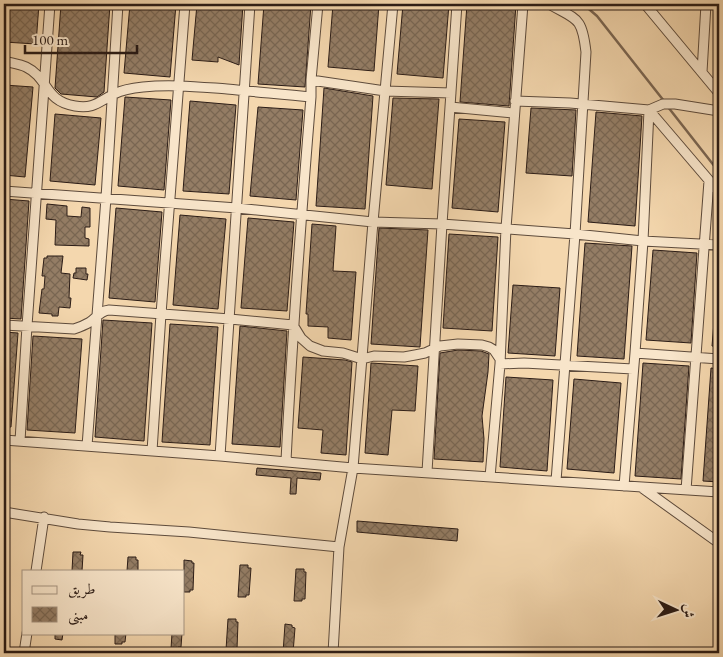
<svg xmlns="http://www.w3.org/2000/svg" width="723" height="657" viewBox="0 0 723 657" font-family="'EB Garamond',Amiri,serif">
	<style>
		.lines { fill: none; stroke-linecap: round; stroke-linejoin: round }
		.stream { stroke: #7b6652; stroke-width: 2.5 }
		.building { fill: url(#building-cross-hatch); stroke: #2b1c16 }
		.minor-casing { stroke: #5d4b3c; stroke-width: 11 }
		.minor { stroke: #f8e5ca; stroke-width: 9 }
	</style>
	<defs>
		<pattern id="building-cross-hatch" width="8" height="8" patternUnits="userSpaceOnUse" patternTransform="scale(1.25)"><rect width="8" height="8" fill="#947d65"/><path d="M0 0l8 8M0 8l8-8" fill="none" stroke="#796652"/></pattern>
	</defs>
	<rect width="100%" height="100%" fill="#f4d7ae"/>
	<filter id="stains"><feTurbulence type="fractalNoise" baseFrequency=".004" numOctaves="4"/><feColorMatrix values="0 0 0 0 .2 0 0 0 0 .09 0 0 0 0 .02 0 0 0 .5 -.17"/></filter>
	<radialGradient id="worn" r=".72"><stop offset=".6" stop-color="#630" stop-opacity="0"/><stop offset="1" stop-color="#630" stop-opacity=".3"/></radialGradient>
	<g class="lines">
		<path class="stream" d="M583 4 597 16 664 101
			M668 107 719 172"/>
	</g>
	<path class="building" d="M4 4H39L36 44 4 42Z
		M61 4H110L104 92 97 97 61 94 55 88Z
		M130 4H176L170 77 124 73Z
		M197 4H243L239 65 218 57V62L192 60Z
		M264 4H311L305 87 258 84Z
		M333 4H379L374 71 328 67Z
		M403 4H449L443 78 397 74Z
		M467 4H516L509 106 460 102Z
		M4 85 33 87 25 177 4 175Z
		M324 88 373 96 365 209 316 206Z
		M125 97 171 100 164 190 118 186Z
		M393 98 439 99 432 189 386 185Z
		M190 101 236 105 229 194 183 191Z
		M258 107 303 110 296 200 250 196Z
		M531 108 576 110 572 176 526 173Z
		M596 112 642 116 635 226 588 222Z
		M55 114 101 118 95 185 50 181Z
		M459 119 505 122 498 212 452 208Z
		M4 199 29 201 21 319 4 318Z
		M47 204 67 206V216L81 217 82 207 90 208V227H85V238L89 239V246L55 245 56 220 46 219Z
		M116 208 162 212 155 302 109 298Z
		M180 215 226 219 218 309 173 305Z
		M248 218 294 222 287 311 241 308Z
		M312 224 336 226 333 271 356 272 351 340 328 338V327L308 326V314H306Z
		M379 228 428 230 420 347 371 344Z
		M449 234 498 237 492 331 443 328Z
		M585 243 632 246 624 359 577 356Z
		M653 250 697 253 691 343 646 340Z
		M47 256H63L61 273 70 274 69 298H71L70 308 59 307 58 316H52V314L39 313 42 289H44L45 276H42L44 258H47Z
		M76 268H86V274H88L87 280 73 278 74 273H76Z
		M513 285 560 288 555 356 508 353Z
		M715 310 719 311V347L712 346Z
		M103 320 152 323 144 441 95 437Z
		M170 324 218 327 210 445 162 442Z
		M240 326 287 331 280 447 232 444Z
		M4 332 18 333 11 427H4Z
		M33 336 82 339 75 433 27 430Z
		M458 350 481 351 489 354 488 372 482 416 484 439 483 462 434 459 440 353Z
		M303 357 345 360 352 362 346 455 321 453 323 430 298 428Z
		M371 363 418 366 415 411 392 410 388 455 365 453Z
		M643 363 689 366 681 479 635 476Z
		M711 368 719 369V482L703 481Z
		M506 377 553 380 547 471 500 467Z
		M574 379 621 383 614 473 567 469Z
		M257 468 321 473 320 480 297 478 296 494H290L291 478 256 475Z
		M357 521 458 529 457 541 357 532Z
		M73 552H81L80 555H83L82 571H72Z
		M128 557H136V560H138V571H127Z
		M184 560 192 561V563H194L193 590H190V592H184Z
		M240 565H248V568H251L249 595H246V597H238Z
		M296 569H304V572H306L305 599H302V601H294Z
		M228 619H236V622H238L237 649H234V651L226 650Z
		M285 624 292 625V627L295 628 293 653H283Z
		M55 633H63L62 640 55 639Z
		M115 633H126L125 642H122V644H115Z
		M172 633H182L181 647H178V649H171Z"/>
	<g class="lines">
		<g class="minor-casing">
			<path id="minor" d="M549 4C577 20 582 16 586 52L575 234 556 481
				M645 4 719 93
				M4 61C11 63 20 64 26 67 49 78 44 101 75 106 94 109 98 102 114 94 122 90 133 88 143 87 171 84 199 87 227 89 255 92 283 94 311 97
				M702 72 706 4
				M311 80 385 91 451 93
				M515 101 570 103 649 110 663 104H675L719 111
				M450 107 514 113
				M4 191 237 208 373 222 442 224 575 234 643 241 719 245
				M4 325 74 329C80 327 85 325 90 322 97 317 100 311 109 310L230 319 293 325 301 338 310 346 323 351 343 353 362 359 374 356 404 357 415 355 425 353 440 346 458 344 482 345 489 347 494 350 500 359
				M635 353 719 359
				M500 364 524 363 633 369
				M4 440 220 456 353 468 719 492
				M20 441 27 326 50 4
				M87 446 106 198 118 4
				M152 451 161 314 185 4
				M220 456 250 4
				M286 461C292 340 301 218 311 97V80L318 4
				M427 472 442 224 457 4
				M490 477 500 364 506 228 523 4
				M624 486 635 353 643 241 649 110 719 192
				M641 487 719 543
				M686 490 709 181
				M4 512 78 524 110 527 189 532 339 547
				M36 571 44 517
				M24 653 27 633
				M333 653 339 547 353 468 373 222 393 4"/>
		</g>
		<use href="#minor" class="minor"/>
	</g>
	<rect width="723" height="657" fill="none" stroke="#f4d7ae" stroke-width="20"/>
	<rect x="5" y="5" width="713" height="647" fill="none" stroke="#2b1c16" stroke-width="2.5"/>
	<rect x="10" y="10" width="703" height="637" fill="none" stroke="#2b1c16"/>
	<rect x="22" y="570" width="162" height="65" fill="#f8e5ca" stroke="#a69582"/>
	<rect x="32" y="586" width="25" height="8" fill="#f8e5ca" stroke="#a69582"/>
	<text x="68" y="594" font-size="15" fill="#2b1c16">طريق</text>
	<rect x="32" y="607" width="25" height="15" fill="url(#building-cross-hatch)" stroke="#a69582"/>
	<text x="68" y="620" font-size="15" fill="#2b1c16">مبنى</text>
	<g transform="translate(676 610) rotate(94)" stroke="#f8e5ca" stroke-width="4" paint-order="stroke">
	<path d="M0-4L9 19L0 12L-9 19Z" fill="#2b1c16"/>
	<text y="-8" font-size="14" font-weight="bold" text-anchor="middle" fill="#2b1c16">ش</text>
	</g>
	<path d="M25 45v8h112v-8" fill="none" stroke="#2b1c16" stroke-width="2.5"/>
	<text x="32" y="45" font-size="15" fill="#2b1c16" stroke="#f8e5ca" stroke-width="4" paint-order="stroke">100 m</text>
	<rect width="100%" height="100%" filter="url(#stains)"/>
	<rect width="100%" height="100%" fill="url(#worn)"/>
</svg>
